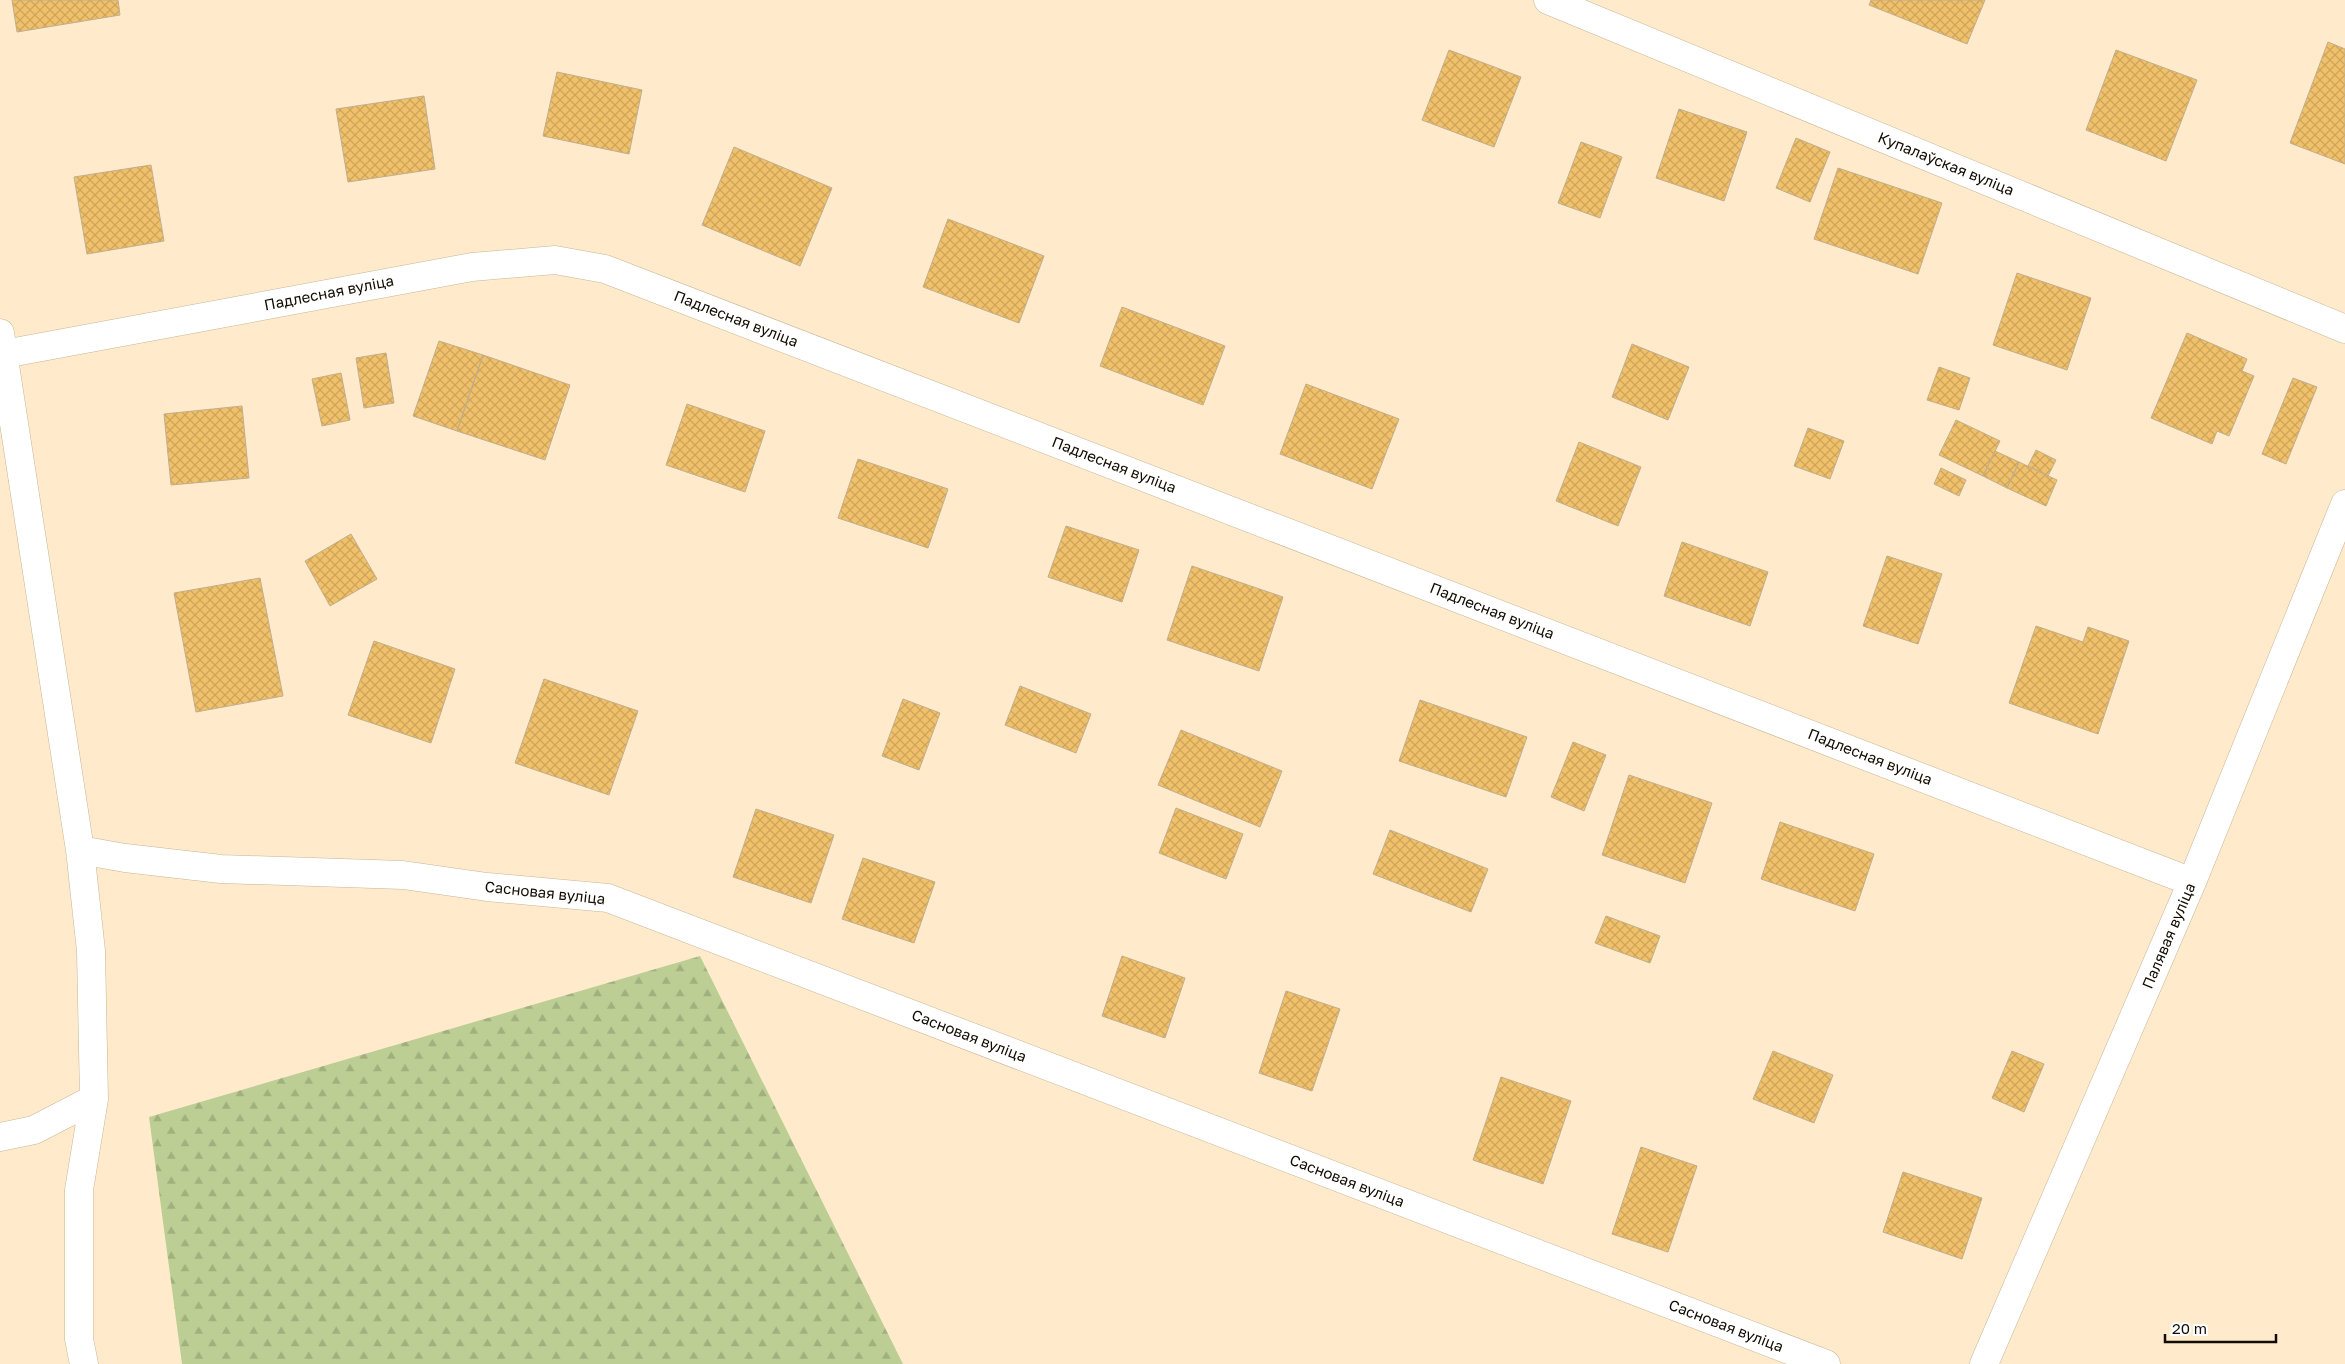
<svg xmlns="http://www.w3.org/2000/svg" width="2345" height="1364" viewBox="0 0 2345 1364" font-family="'Golos Text',sans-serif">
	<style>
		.forest { fill: url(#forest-firs) }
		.building { fill: url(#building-cross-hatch); stroke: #c0ae8f }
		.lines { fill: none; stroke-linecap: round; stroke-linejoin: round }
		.minor-casing { stroke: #c7b596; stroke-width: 29 }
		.minor { stroke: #fff; stroke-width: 28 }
		.labels { text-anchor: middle; stroke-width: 4; stroke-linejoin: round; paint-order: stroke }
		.street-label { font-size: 15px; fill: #130c03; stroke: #fff }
	</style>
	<defs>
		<pattern id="forest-firs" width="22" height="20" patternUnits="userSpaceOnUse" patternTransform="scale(1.25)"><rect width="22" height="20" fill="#bcce94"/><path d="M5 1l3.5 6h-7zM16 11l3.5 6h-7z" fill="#a1b07e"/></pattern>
		<pattern id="building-cross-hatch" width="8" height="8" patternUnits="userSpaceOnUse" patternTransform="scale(1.25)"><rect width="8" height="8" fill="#f0c16a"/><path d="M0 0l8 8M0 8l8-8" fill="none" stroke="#cda55a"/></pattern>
	</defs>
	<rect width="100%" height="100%" fill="#ffebcb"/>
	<path class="forest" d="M700 956 903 1364H182L149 1117Z"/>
	<path class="building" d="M12 0H118L120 15 17 32Z
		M1871 0H1985L1967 44 1869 5Z
		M2328 42 2345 49V164L2290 143Z
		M1449 50 1521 77 1494 147 1422 120Z
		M2116 50 2197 80 2166 161 2086 130Z
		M557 72 642 90 629 154 543 136Z
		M424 96 435 169 348 182 336 109Z
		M1679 109 1747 132 1724 201 1656 178Z
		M1796 138 1830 152 1810 202 1776 188Z
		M1581 142 1622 157 1600 218 1558 203Z
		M734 147 832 188 800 266 702 225Z
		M151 165 164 241 87 254 74 177Z
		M1838 168 1942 203 1918 274 1814 239Z
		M948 219 1044 256 1019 323 923 287Z
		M2017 273 2091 298 2067 370 1993 345Z
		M1122 307 1225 346 1203 405 1100 366Z
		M2187 333 2247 359 2242 371 2254 376 2229 436 2217 431 2212 444 2151 418Z
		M439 341 483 355 457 431 413 416Z
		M1632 344 1689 367 1668 420 1612 397Z
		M386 353 394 403 364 408 356 358Z
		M483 355 570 385 545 460 457 431Z
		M1939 367 1970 378 1959 410 1927 400Z
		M341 373 350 420 322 426 312 379Z
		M2293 378 2317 387 2286 464 2262 454Z
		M1306 384 1399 419 1372 489 1280 454Z
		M687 404 765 431 745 492 666 465Z
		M242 406 249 478 171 485 164 414Z
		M1956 420 2000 441 1983 476 1939 455Z
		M1808 428 1844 441 1830 479 1794 466Z
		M1579 442 1641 467 1618 526 1556 501Z
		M2036 450 2056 460 2048 476 2028 466Z
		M1995 451 2019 462 2007 488 1983 476Z
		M858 459 948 489 928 548 838 518Z
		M2019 462 2057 480 2046 506 2007 488Z
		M1941 468 1966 480 1959 496 1934 484Z
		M1066 526 1139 550 1122 602 1048 577Z
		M351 534 377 579 330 606 305 561Z
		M1682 542 1768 572 1750 626 1664 596Z
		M1887 556 1942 574 1918 644 1863 626Z
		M1192 566 1283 597 1259 671 1167 640Z
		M260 578 283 696 196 712 174 593Z
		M2036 626 2083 642 2088 627 2129 641 2098 734 2009 703Z
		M374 641 455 669 431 743 348 715Z
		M544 679 638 711 609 795 515 763Z
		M1020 686 1091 714 1076 753 1005 725Z
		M903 699 940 713 919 770 882 756Z
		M1420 700 1527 737 1506 797 1399 761Z
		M1181 730 1282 771 1260 827 1158 785Z
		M1573 742 1606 755 1584 811 1551 797Z
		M1629 775 1712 803 1685 883 1602 855Z
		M1176 808 1243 834 1226 879 1159 853Z
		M756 809 834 835 811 903 733 877Z
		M1780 822 1874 854 1855 911 1761 879Z
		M1390 830 1488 869 1471 912 1373 874Z
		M863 858 935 882 914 943 842 919Z
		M1606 916 1660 936 1650 963 1595 943Z
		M1122 956 1185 978 1165 1038 1102 1016Z
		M1286 991 1340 1009 1312 1091 1259 1073Z
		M1773 1051 1833 1075 1814 1123 1753 1099Z
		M2012 1051 2044 1064 2024 1112 1992 1098Z
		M1501 1077 1571 1101 1543 1184 1473 1160Z
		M1641 1147 1697 1166 1668 1252 1612 1234Z
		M1903 1172 1982 1198 1962 1259 1883 1232Z"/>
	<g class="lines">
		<g class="minor-casing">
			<path id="minor" d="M1548 0 2345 329
				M0 333 80 850 91 951 94 1099 79 1190V1339L84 1364
				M4 354 472 267 555 260 605 269 2192 882
				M80 850 125 858 221 869 403 875 487 887 608 898 1826 1364
				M0 1137 34 1130 94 1099
				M1984 1364 2192 882 2345 504"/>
		</g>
		<use href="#minor" class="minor"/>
	</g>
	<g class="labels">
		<g class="street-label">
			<text transform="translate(1946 164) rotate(22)" y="5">Купалаўская вуліца</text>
			<text transform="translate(329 293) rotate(-11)" y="5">Падлесная вуліца</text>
			<text transform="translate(736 319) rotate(21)" y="5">Падлесная вуліца</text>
			<text transform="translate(1114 465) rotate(21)" y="5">Падлесная вуліца</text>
			<text transform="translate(1492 611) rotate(21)" y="5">Падлесная вуліца</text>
			<text transform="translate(1870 757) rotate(21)" y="5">Падлесная вуліца</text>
			<text transform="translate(545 893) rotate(6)" y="5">Сасновая вуліца</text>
			<text transform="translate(2169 936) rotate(-67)" y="5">Палявая вуліца</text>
			<text transform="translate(969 1036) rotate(21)" y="5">Сасновая вуліца</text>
			<text transform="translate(1347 1181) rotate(21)" y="5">Сасновая вуліца</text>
			<text transform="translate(1726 1326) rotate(21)" y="5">Сасновая вуліца</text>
		</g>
	</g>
	<path d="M2165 1334v8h111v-8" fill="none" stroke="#130c03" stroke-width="2.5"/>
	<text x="2172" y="1334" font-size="15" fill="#130c03" stroke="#ffffff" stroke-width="4" paint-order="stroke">20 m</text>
</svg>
